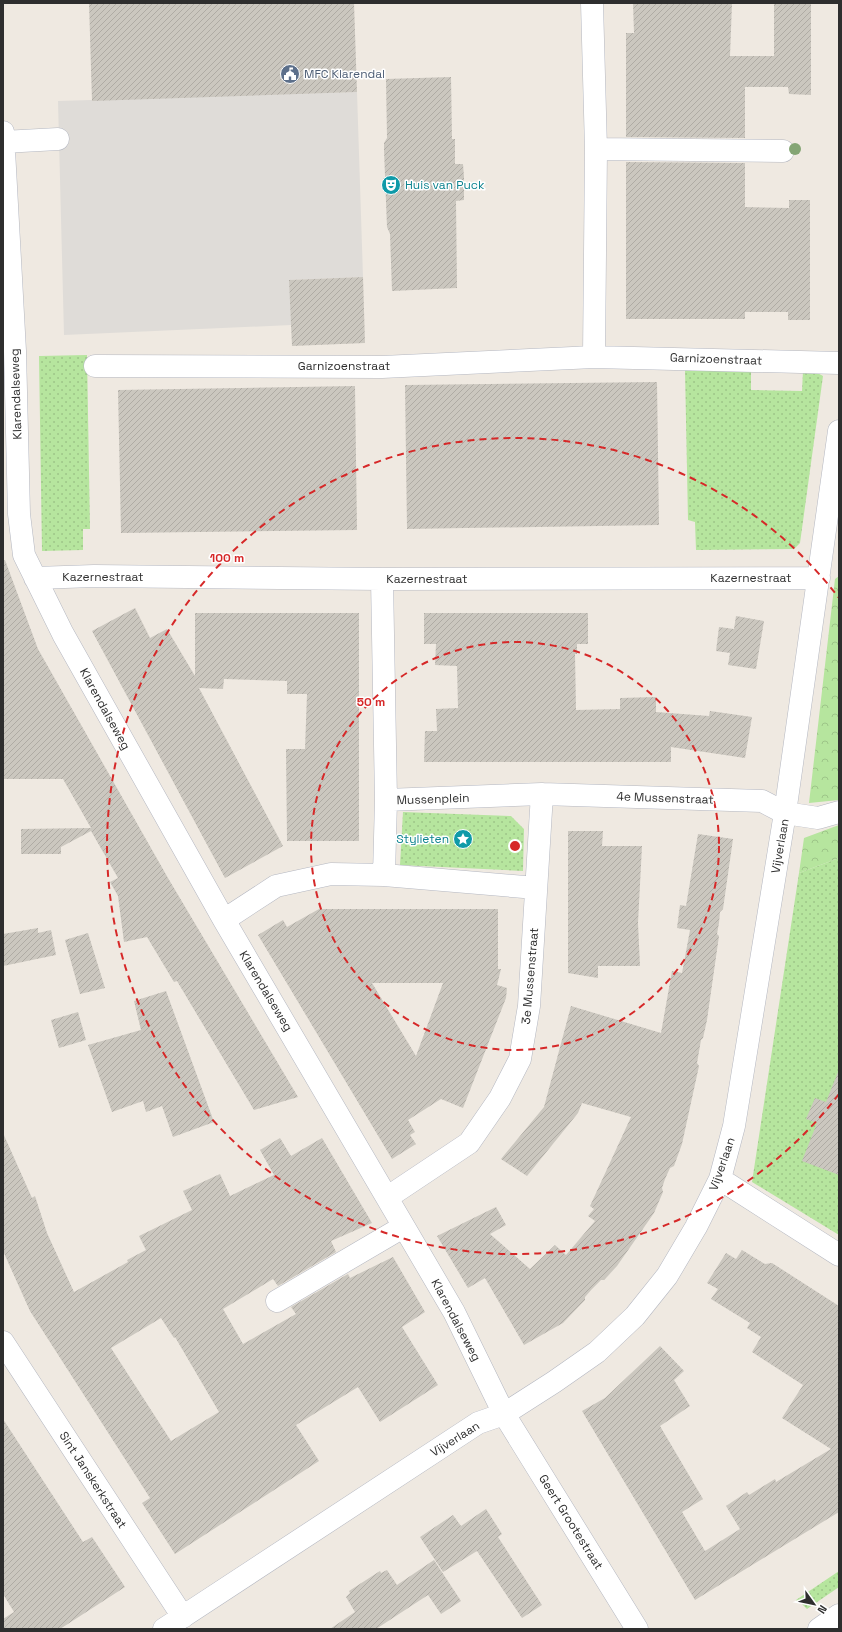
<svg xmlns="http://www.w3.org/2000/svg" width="842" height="1632" viewBox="0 0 842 1632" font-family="'Space Grotesk',sans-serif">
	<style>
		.grass { fill: url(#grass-dots) }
		.forest { fill: url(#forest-crowns) }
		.plaza { fill: #dfdcd8 }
		.building { fill: url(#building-hatch); fill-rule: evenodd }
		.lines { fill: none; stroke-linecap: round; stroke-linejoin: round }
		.minor-casing { stroke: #b4b7c1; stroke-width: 23 }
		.minor { stroke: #fff; stroke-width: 22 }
		.tree { fill: #84a574 }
		.ring { fill: none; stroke: #d62828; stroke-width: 2; stroke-dasharray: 7 5 }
		.labels { text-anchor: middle; stroke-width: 3; stroke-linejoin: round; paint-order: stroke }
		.service-label { font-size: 12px; fill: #4e5e75; stroke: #fff; text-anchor: start }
		.culture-label { font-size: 12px; fill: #0d838f; stroke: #fff; text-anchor: start }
		.street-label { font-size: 12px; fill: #2e2e2e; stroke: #fff }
		.centre { fill: #d62828; stroke: #fff; stroke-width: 2 }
		.ring-label { font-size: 12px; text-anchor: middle; font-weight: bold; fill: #d62828; stroke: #fff; stroke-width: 3; stroke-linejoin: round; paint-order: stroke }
	</style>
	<defs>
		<pattern id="grass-dots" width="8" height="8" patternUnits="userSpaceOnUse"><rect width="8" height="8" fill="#b6e59e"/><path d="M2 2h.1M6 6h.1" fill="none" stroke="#9dc588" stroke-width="1.8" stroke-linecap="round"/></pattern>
		<pattern id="forest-crowns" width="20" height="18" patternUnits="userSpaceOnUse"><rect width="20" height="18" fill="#b6e59e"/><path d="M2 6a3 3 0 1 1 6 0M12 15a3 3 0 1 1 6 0" fill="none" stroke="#9dc588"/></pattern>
		<pattern id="building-hatch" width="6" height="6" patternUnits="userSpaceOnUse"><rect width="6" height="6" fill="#cbc7bf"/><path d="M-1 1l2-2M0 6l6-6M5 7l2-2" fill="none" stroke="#afaba4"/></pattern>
	</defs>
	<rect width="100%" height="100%" fill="#efe9e1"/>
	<path class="grass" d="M87 355 90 529H83V550L42 551 39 356Z
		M685 370H751V390L802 391 803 371H814L823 376 800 543 794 549 696 550 695 522 688 520Z
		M403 812 511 816 524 829 523 871 400 865Z
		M839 858V1235L752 1182 799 873Z
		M839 1571V1587L807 1609 801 1603H798L796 1600Z"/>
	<path class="forest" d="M839 576V800L809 803 835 579Z
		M839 825V858L799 873 804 838Z"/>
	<path class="plaza" d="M357 92 363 277 290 280 291 325 64 335 58 101Z"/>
	<path class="building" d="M89 3H354L357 92 92 101Z
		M633 3H732L730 56H774V3H811V95L789 94 788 87H745V138L626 137V33H634Z
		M451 77 452 139H455V164H463L464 177V200L456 201 457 288 392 291 390 234 387 227 384 150V143L387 138 386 79Z
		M626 162 745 163V207L789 208V200H810V320H788V312H745V319H626Z
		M363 277 365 343 292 346 289 280Z
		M657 382 659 525 407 529 405 385Z
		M355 386 357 530 121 533 118 390Z
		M3 560H5L38 649 168 878 298 1097 254 1110 177 981 174 982 147 937 124 942 118 896 110 882 118 878 91 831 61 847V854H21V829L91 828 63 779H4Z
		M135 608 150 638 167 629 195 676V613H359V841H287L286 749H305L307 694H287V681L224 679 223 689 199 688 283 846 225 878 92 631Z
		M424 613H588V644H577V654H575L576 710 620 709V698L656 697V712L709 716 710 711 752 717 745 758 671 747V762H424L425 731H437L436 709 458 708 457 666 435 665 436 644H424Z
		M736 616 764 621 756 669 728 665 730 653 716 651 719 627 734 629Z
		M568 831H603L602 846H642L638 923 640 966H598V978L568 973Z
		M698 834 733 839 723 909 720 912 719 923 717 934 719 936 707 1020 703 1038 701 1040 697 1063 699 1066 682 1144 674 1166 670 1168 665 1179 662 1188 663 1192 654 1213 617 1266 604 1280H601L592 1289 585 1297V1300L563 1323 524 1345 485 1278 468 1288 437 1236 496 1207 506 1225 490 1234 530 1269 555 1245 566 1255 595 1221 588 1216 594 1209 590 1206 631 1117 582 1103 578 1113 527 1176 501 1159 544 1107 571 1006 661 1033 672 971 682 973 690 930 677 928 680 905 686 906Z
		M319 909H498V969H501L497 985 507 988 506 998 463 1108 441 1099 408 1120 415 1132 410 1135 416 1144 392 1159 258 935 283 920 287 927ZM372 983H443L416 1056Z
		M38 928V933L51 930 56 955 3 966V934Z
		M88 933 105 988 80 994 65 940Z
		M166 991 214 1122 173 1137 162 1106 146 1112 143 1101 112 1112 88 1045 141 1030 134 1001Z
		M78 1012 86 1040 59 1048 51 1020Z
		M838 1072H839V1175L802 1161 817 1123 806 1119 815 1098 826 1102Z
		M3 1133 32 1198 35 1196 47 1233 74 1292 128 1262 127 1260 146 1250 139 1236 192 1210 183 1191 220 1174 230 1196 274 1175 260 1150 280 1138 291 1156 322 1138 372 1223 331 1241 336 1252 278 1286 273 1279 223 1309 243 1344 296 1314 291 1307 348 1274 350 1278 393 1257 425 1312 402 1327 438 1385 380 1422 358 1387 296 1425 319 1461 175 1554 142 1503 150 1498 30 1311 3 1251ZM161 1318 174 1338 175 1337 219 1412 171 1441 111 1348Z
		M742 1250 765 1264 772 1263 839 1306V1512L695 1600 582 1411 605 1398 660 1346 684 1371 674 1380 690 1406 660 1426 703 1499 682 1512 705 1551 740 1529 726 1506 747 1492 749 1495 775 1479 776 1482 831 1449 782 1418 803 1385 752 1352 761 1337 747 1328 750 1323 711 1299 718 1289 707 1283 726 1253 736 1259Z
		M3 1419 83 1542 92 1537 125 1587 60 1629H3V1619L14 1612 3 1594Z
		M486 1509 502 1534 498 1537 542 1605 522 1618 477 1551 443 1572 420 1537 453 1515 461 1526Z
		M434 1560 461 1601 441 1614 428 1595 376 1629H330L355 1612 346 1597 350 1593 349 1591 380 1571 381 1573 387 1570 397 1585Z"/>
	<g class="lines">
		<g class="minor-casing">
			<path id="minor" d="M592 3 596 149 594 357
				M3 132 15 351 19 514 24 555 63 634 224 920 454 1312 504 1414 637 1629
				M3 142 58 139
				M596 149 783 151
				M95 366 382 367 594 357 839 363
				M35 578 94 576 382 579 819 578
				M382 579 386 800
				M542 794 762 801 785 813 818 818 839 812
				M224 920 276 886 331 874 384 875
				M720 1179 839 1255
				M388 1197 469 1143 500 1098 520 1059 529 1006 542 794 386 800 384 875 536 888
				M277 1301 403 1227
				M3 1342 183 1617
				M164 1629 478 1423 504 1414 554 1382 597 1352 635 1316 667 1276 696 1227 720 1179 734 1126 785 813 839 431
				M819 1629 839 1615"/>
		</g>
		<use href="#minor" class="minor"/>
	</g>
	<circle class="tree" cx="795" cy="149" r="6"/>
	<g class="ring">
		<circle cx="515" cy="846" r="204"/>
		<path d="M839 1094A408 408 0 1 1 839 598"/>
	</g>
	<defs>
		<g id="civic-disc" transform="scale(1)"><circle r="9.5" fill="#5c6f8a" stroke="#fff"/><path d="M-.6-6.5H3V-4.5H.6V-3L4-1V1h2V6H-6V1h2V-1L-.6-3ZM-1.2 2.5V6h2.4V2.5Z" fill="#fff"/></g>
		<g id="theatre-disc" transform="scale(1)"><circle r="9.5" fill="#0f9aa8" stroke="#fff"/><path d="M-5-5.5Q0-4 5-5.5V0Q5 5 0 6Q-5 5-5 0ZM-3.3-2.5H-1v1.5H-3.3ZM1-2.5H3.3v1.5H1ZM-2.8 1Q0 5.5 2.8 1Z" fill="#fff"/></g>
		<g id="sight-disc" transform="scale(1)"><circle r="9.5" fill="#0f9aa8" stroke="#fff"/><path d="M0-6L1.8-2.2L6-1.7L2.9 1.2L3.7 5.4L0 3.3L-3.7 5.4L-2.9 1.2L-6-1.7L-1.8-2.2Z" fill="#fff"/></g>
	</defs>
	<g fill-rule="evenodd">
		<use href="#civic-disc" x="290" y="74"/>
		<use href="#theatre-disc" x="391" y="185"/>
		<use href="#sight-disc" x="463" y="839"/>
	</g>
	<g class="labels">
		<g class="service-label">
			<text x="304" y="78">MFC Klarendal</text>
		</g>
		<g class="culture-label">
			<text x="405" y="189">Huis van Puck</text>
			<text x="449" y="843" text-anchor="end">Stylieten</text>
		</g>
		<g class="street-label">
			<text transform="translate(716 359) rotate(2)" y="4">Garnizoenstraat</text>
			<text x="344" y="370">Garnizoenstraat</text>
			<text transform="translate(16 394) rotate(-92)" y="4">Klarendalseweg</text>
			<text x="103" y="581">Kazernestraat</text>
			<text x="751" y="582">Kazernestraat</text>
			<text x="427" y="583">Kazernestraat</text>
			<text transform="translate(105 709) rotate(61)" y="4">Klarendalseweg</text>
			<text transform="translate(665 798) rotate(2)" y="4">4e Mussenstraat</text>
			<text transform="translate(433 799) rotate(-2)" y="4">Mussenplein</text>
			<text transform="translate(780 846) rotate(-80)" y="4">Vijverlaan</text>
			<text transform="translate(530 976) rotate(-85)" y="4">3e Mussenstraat</text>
			<text transform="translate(266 991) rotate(59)" y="4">Klarendalseweg</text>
			<text transform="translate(722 1164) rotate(-71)" y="4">Vijverlaan</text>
			<text transform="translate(456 1320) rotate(62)" y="4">Klarendalseweg</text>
			<text transform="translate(455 1439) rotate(-32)" y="4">Vijverlaan</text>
			<text transform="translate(93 1480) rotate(57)" y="4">Sint Janskerkstraat</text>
			<text transform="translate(571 1522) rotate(58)" y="4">Geert Grootestraat</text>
		</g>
	</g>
	<circle cx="515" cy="846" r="6" class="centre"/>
	<g class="ring-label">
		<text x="227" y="562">100 m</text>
		<text x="371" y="706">50 m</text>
	</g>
	<rect width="842" height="1632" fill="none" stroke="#2e2e2e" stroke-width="8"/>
	<g transform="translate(814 1604) rotate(123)" stroke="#ffffff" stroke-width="3" paint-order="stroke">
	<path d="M0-3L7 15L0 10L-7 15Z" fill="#2e2e2e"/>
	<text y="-6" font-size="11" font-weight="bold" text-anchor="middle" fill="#2e2e2e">N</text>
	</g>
</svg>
